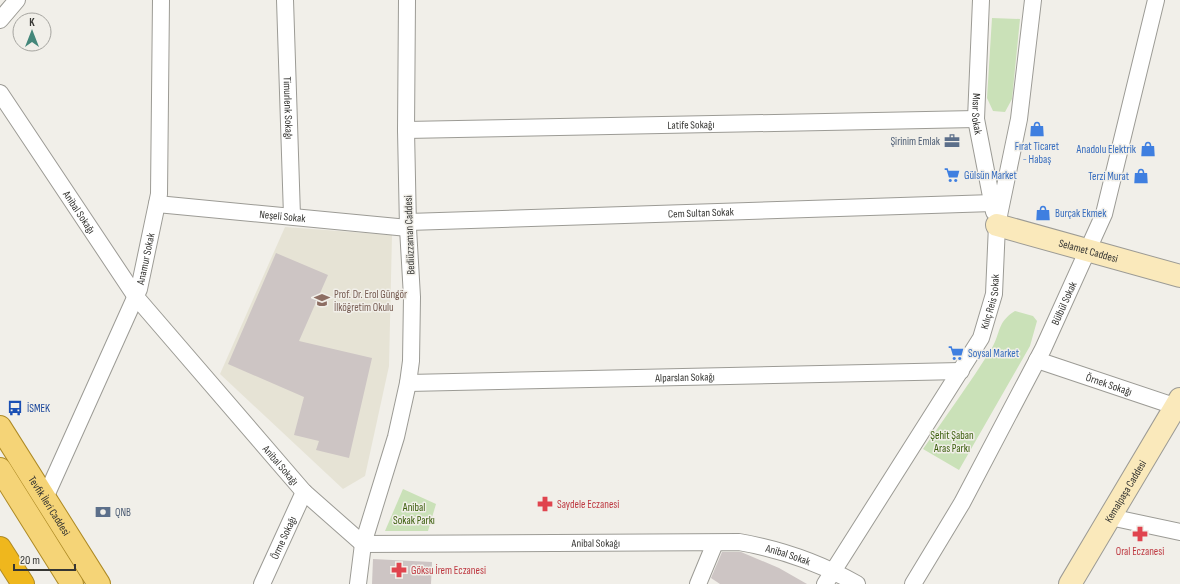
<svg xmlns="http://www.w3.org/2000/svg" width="1180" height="584" font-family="'Sofia Sans Condensed',sans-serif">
<rect width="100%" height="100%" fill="#f1efe9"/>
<polygon fill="#e6e3d5" points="285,227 392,235 389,366 365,476 343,489 220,374"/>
<g fill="#cae1b8">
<polygon points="992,18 1020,19 1012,99 1005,112 993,111 987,98"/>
<path d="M 1015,311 L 1033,316 L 1037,321 L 1030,346 L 959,470 L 923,449 C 946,416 970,383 992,348 C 1001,332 997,322 1015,311 Z"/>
<polygon points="403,489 436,504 428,531 385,531"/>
</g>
<g fill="#cdc5c4">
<polygon points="276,253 328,275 299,341 372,358 349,458 316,450 319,441 294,435 304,397 228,364"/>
<polygon points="722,552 741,552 779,568 807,584 720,584 711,578"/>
<polygon points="373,559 432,562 431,584 372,584"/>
</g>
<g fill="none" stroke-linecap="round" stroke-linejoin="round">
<defs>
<g id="street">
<path id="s1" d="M 285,0 L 292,216"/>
<path id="s2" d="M 981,0 L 976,119 L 994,212"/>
<polyline points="0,20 17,0"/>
<path id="s3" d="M 0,93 L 136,297 L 304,492 L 363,544 L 739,542 C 780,549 822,564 857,584"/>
<path id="s4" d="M 406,130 L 976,119"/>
<path id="s5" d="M 157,204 L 408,228"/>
<path id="s6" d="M 408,222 L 993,203"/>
<path id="s7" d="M 1037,360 L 1180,408"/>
<path id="s8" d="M 408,383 L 961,371"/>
<path id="s9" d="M 45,498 L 139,289 L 159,194 L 161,0"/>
<polyline points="1110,517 1180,532"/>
<path id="s10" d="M 262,584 L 304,492"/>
<polyline points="358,584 363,544 396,437 408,383 411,361 412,297 408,228 406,130 407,0"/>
<polyline points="698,584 715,543"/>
<path id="s11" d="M 825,584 L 981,338 L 994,294 L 997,225 L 1019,119 L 1033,0"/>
<path id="s12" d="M 913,584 L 962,503 L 1043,349 L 1104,214 L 1156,0"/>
</g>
<g id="secondary">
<path id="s13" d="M 997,225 L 1180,276"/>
<path id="s14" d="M 1070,584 L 1180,399"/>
</g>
<g id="primary">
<path id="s15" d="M 0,427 L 99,584"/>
<polyline points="0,469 72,584"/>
</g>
<polyline id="highway" points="0,548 23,584"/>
</defs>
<use href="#street" stroke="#9c9b95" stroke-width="18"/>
<use href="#secondary" stroke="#9c9b95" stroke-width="24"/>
<use href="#primary" stroke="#ae8a25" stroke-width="24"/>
<use href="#highway" stroke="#ae8a25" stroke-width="24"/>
<use href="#street" stroke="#fff" stroke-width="16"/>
<use href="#secondary" stroke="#fae9bb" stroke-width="22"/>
<use href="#primary" stroke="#f5d477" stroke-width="22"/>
<use href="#highway" stroke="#efb71d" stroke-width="22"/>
</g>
<defs>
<symbol id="shop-bare" viewBox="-9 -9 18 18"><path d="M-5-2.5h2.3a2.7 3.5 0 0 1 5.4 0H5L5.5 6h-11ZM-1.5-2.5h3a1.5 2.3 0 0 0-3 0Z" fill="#3f7fe0" stroke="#f1efe9" stroke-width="2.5" paint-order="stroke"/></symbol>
<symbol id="office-bare" viewBox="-9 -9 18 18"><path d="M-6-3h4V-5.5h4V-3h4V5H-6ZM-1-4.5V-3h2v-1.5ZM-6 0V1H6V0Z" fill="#5c6f8a" stroke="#f1efe9" stroke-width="2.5" paint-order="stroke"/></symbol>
<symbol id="supermarket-bare" viewBox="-9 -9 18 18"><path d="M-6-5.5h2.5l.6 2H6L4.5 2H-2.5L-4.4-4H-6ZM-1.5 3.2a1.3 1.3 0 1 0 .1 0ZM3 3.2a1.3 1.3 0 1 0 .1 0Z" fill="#3f7fe0" stroke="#f1efe9" stroke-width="2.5" paint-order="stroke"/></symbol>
<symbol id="school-bare" viewBox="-9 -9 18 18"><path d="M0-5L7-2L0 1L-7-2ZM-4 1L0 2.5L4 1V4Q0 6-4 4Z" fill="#8d6e63" stroke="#f1efe9" stroke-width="2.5" paint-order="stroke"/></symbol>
<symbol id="bus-bare" viewBox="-9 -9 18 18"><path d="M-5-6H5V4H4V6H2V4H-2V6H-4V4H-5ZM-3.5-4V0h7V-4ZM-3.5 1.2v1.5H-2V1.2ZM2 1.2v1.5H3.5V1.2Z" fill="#1a4fb4" stroke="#f1efe9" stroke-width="2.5" paint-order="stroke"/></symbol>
<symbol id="pharmacy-bare" viewBox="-9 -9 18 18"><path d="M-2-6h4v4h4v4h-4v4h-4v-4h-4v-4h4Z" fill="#e0444e" stroke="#f1efe9" stroke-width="2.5" paint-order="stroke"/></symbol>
<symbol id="bank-bare" viewBox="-9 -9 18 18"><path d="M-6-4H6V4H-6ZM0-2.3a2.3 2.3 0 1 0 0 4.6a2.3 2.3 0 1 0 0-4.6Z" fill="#5c6f8a" stroke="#f1efe9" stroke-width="2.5" paint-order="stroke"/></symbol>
</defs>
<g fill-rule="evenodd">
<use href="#shop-bare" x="1026" y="118" width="22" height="22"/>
<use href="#office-bare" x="941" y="130" width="22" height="22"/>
<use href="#shop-bare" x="1137" y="138" width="22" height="22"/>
<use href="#supermarket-bare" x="941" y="164" width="22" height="22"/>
<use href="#shop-bare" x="1130" y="165" width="22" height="22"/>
<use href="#shop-bare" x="1032" y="202" width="22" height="22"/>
<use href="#school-bare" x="311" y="289" width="22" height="22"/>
<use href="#supermarket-bare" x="945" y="342" width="22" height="22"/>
<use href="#bus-bare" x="4" y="397" width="22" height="22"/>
<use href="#pharmacy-bare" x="534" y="493" width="22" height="22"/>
<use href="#bank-bare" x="92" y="501" width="22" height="22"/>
<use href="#pharmacy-bare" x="1129" y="523" width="22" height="22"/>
<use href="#pharmacy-bare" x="388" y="559" width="22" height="22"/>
</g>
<g text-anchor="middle" stroke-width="3" stroke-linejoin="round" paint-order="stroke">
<g font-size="11" fill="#363633" stroke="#f1efe9">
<text dy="4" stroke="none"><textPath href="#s1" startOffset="108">Timurlenk Sokağı</textPath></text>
<text dy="4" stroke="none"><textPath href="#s2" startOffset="114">Mısır Sokak</textPath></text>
<text dy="4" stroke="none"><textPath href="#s4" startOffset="285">Latife Sokağı</textPath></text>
<text dy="4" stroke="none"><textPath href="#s3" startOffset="143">Anibal Sokağı</textPath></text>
<text dy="4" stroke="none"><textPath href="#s6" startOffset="293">Cem Sultan Sokak</textPath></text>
<text dy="4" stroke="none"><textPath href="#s5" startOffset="126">Neşeli Sokak</textPath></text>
<text transform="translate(409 235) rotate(-92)" y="4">Bediüzzaman Caddesi</text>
<text dy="4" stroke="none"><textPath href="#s13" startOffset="95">Selamet Caddesi</textPath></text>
<text dy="4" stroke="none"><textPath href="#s9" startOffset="260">Anamur Sokak</textPath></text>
<text dy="4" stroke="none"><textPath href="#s11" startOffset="329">Kılıç Reis Sokak</textPath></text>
<text dy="4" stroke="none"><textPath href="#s12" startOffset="319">Bülbül Sokak</textPath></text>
<text dy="4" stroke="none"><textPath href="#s8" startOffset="277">Alparslan Sokağı</textPath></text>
<text dy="4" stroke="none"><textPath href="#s7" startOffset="76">Örnek Sokağı</textPath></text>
<text dy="4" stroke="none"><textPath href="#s3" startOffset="467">Anibal Sokağı</textPath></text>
<text dy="4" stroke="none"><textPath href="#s14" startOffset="108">Kemalpaşa Caddesi</textPath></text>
<text dy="4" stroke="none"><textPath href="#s15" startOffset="93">Tevfik İleri Caddesi</textPath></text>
<text dy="4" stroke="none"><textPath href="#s10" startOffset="51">Örme Sokağı</textPath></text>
<text dy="4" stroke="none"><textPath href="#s3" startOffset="814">Anibal Sokağı</textPath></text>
<text dy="4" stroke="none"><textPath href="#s3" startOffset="1008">Anibal Sokak</textPath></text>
</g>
<g font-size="11" fill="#4e5e75" stroke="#f1efe9" text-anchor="end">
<text x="940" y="145">Şirinim Emlak</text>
<text x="115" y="516" text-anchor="start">QNB</text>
</g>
<g font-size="11" fill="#366cbe" stroke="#f1efe9" text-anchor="start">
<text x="1037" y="150" text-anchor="middle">Fırat Ticaret<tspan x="1037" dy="13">- Habaş</tspan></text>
<text x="1136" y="153" text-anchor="end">Anadolu Elektrik</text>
<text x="964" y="179">Gülsün Market</text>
<text x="1129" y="180" text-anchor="end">Terzi Murat</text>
<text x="1055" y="217">Burçak Ekmek</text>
<text x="968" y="357">Soysal Market</text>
</g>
<g font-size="11" fill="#785e54" stroke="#f1efe9" text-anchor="start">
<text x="334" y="298">Prof. Dr. Erol Güngör<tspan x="334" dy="13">İlköğretim Okulu</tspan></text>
</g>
<g font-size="11" fill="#164399" stroke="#f1efe9" text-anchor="start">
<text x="27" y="412">İSMEK</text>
</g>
<g font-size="11" fill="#3a5d0b" stroke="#f1efe9">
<text x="952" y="439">Şehit Şaban<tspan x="952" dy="13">Aras Parkı</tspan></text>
<text x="414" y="511">Anibal<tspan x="414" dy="13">Sokak Parkı</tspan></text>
</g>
<g font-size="11" fill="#be3a42" stroke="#f1efe9" text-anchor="start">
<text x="557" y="508">Saydele Eczanesi</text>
<text x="1140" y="555" text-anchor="middle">Oral Eczanesi</text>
<text x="411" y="574">Göksu İrem Eczanesi</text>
</g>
</g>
<g transform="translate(32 32)"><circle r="19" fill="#f1efe9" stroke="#a6a5a0"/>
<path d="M0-3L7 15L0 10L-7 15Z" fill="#44877a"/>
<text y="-6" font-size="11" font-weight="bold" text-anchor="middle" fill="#363633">K</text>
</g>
<path d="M14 564v6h61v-6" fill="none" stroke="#363633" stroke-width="2"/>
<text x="20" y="564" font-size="12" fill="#363633" stroke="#f1efe9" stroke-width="3" paint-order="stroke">20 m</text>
</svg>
